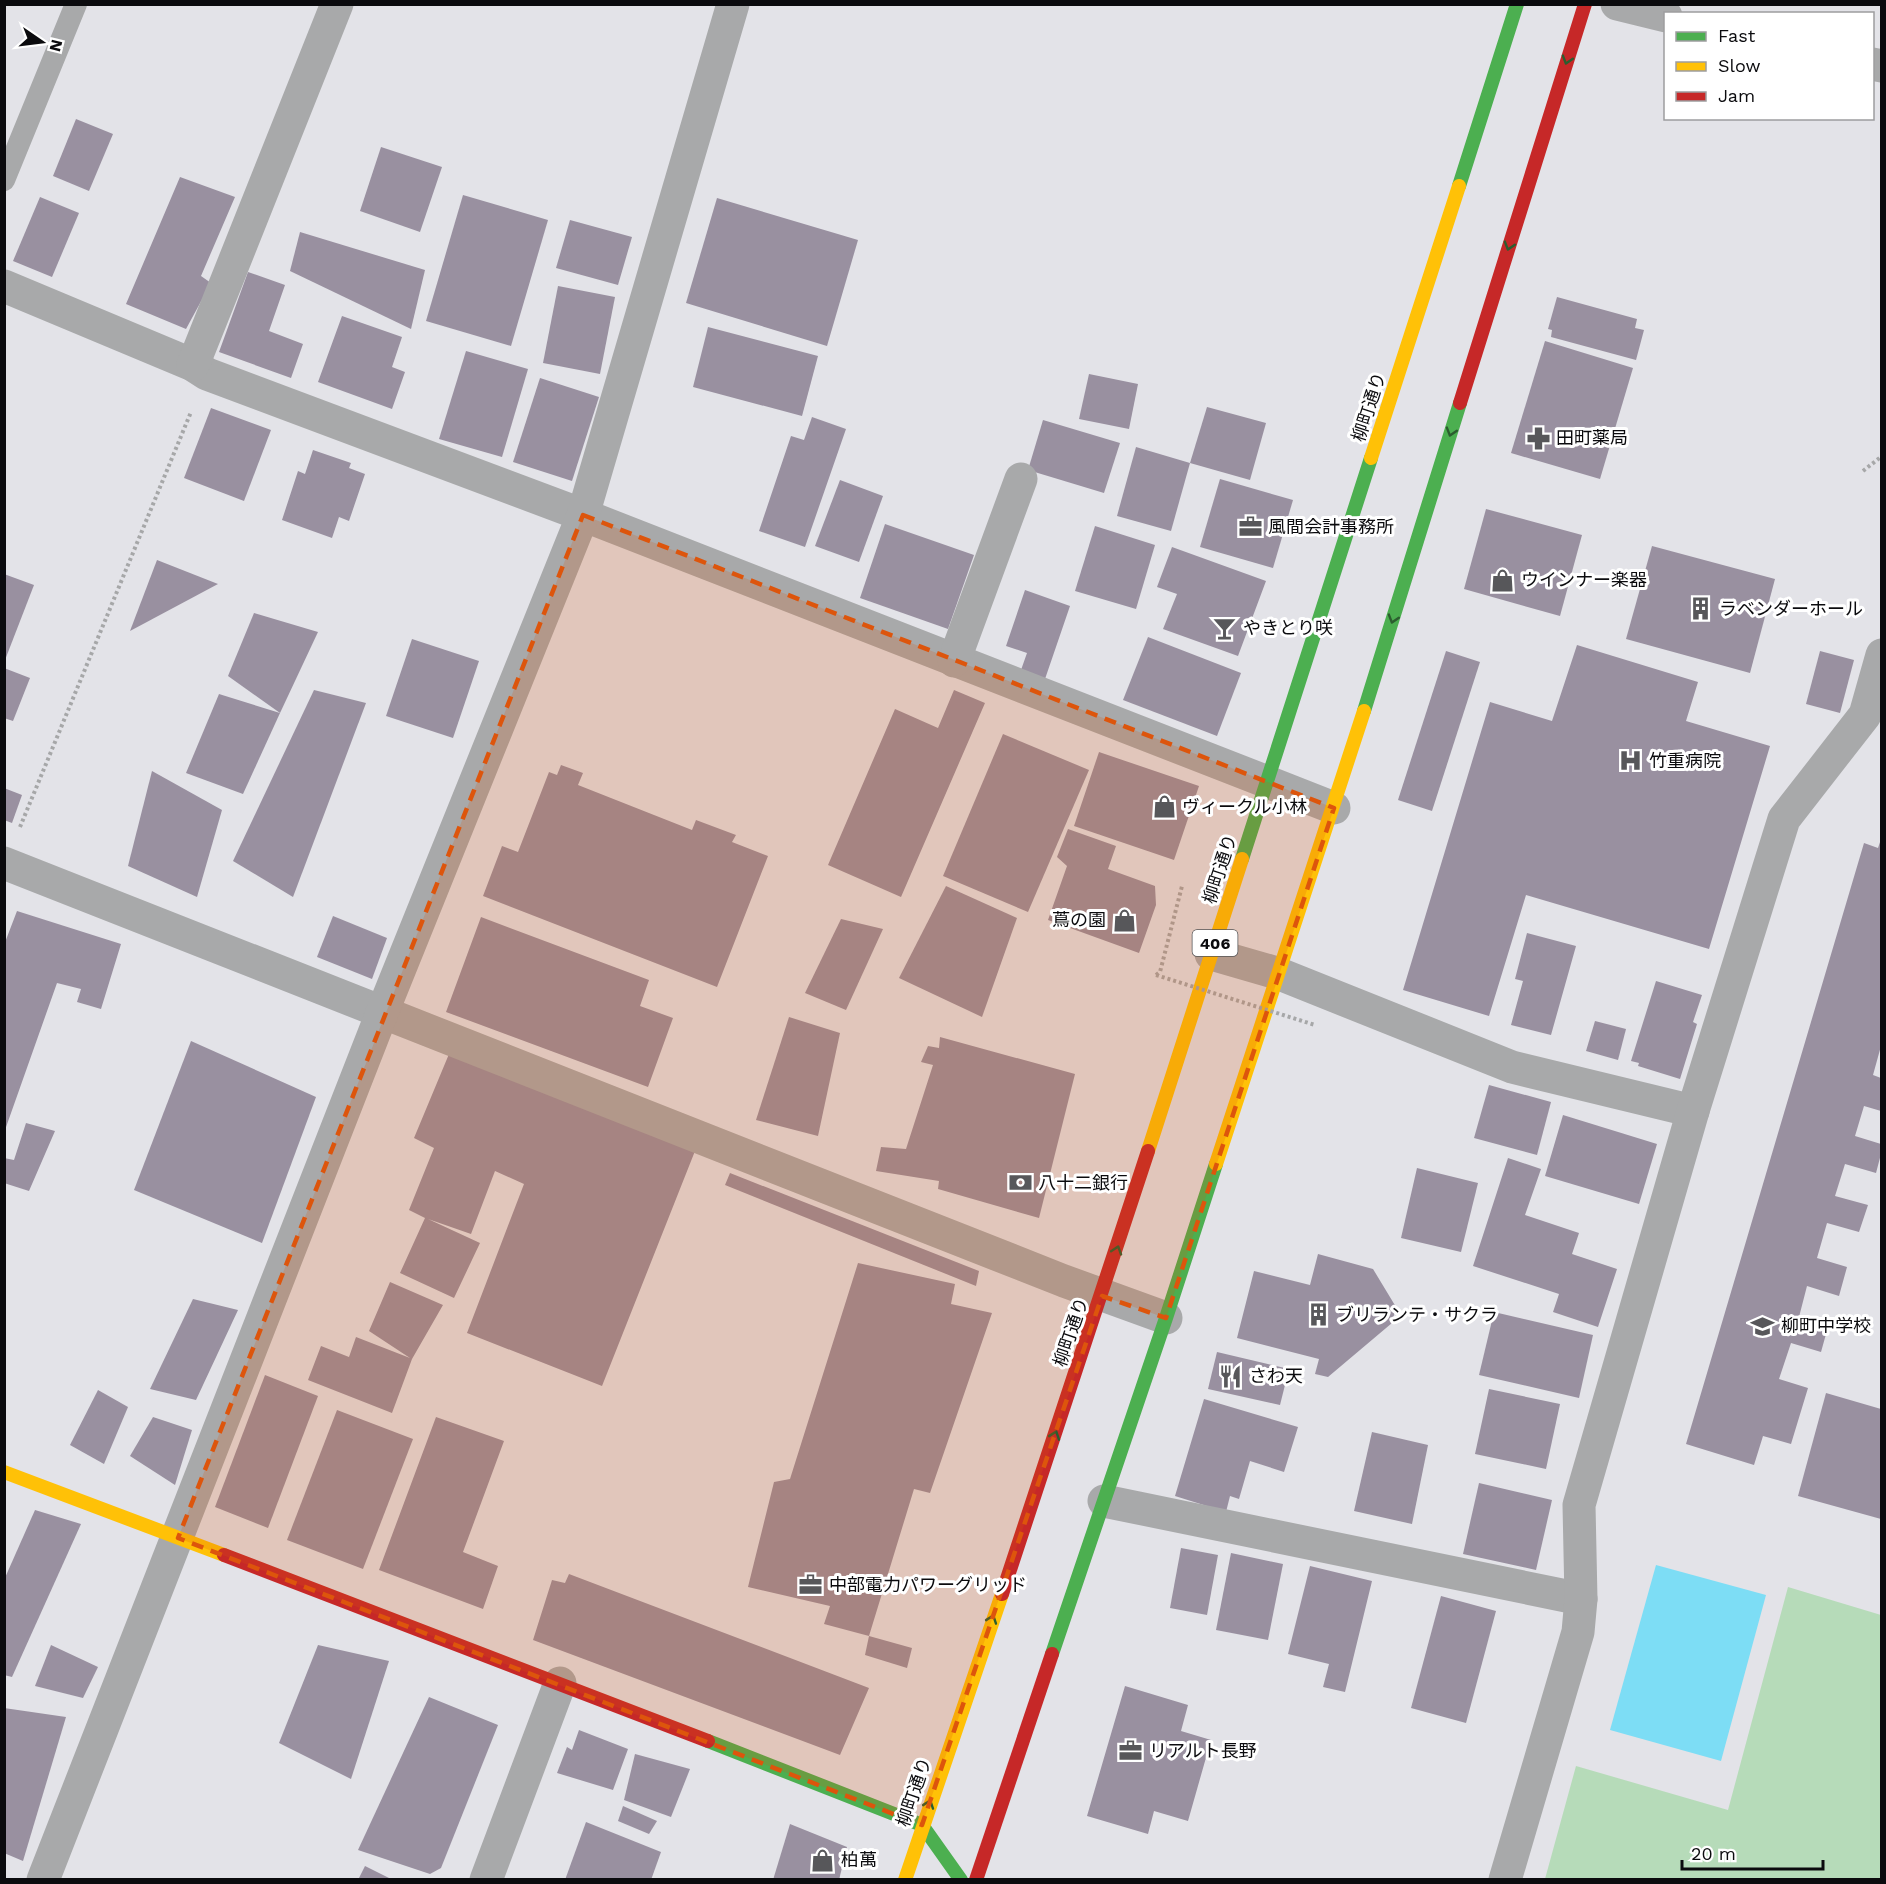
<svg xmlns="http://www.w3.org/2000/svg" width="1886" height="1884" font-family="'Work Sans','Noto Sans JP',sans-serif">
<rect width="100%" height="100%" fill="#e3e3e8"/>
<polygon fill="#b6dbb9" points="1788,1587 1881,1615 1881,1879 1545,1879 1576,1766 1728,1810"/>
<polygon fill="#7dddf5" points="1656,1565 1766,1595 1721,1761 1610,1730"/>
<g fill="#9990a0">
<polygon points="76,119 113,134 89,191 53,176"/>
<polygon points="381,147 442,167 420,232 360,211"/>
<polygon points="180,177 235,197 201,276 211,283 186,329 126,304"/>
<polygon points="463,195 548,220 511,346 426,321"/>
<polygon points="40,197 79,213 52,277 13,261"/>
<polygon points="717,198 858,240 827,346 686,303"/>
<polygon points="570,220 632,237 618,285 556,268"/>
<polygon points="300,232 425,270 411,329 290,271"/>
<polygon points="248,272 285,285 269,331 303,344 291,378 219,352"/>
<polygon points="558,286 615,297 600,374 543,363"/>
<polygon points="1557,297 1637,319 1635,328 1644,330 1636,360 1551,337 1552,330 1548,329"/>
<polygon points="342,316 402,337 392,367 405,372 392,409 318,382"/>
<polygon points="708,327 818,356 802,416 693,387"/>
<polygon points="1545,341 1633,368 1600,479 1511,453"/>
<polygon points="466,351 528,369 502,457 439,439"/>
<polygon points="1089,374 1138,384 1129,429 1079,419"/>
<polygon points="540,378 599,397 572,481 513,462"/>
<polygon points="1207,407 1266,423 1250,480 1190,463"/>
<polygon points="211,408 271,430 244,501 184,478"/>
<polygon points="812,417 846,429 805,547 759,531 791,436 804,440"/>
<polygon points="1043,420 1120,443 1104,493 1028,470"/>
<polygon points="1136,447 1190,463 1171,531 1117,516"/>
<polygon points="313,450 351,463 349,468 365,474 349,521 339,517 332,538 282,520 298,471 305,474"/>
<polygon points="1220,479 1293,500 1273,568 1200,547"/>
<polygon points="840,480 883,496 859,562 815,546"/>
<polygon points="1486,509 1582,535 1560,616 1464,589"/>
<polygon points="885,524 974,555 948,629 860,598"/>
<polygon points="1095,526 1155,545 1136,609 1075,591"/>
<polygon points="1652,546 1775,579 1750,673 1626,639"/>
<polygon points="1172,547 1266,581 1238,656 1163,629 1177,594 1157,587"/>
<polygon points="157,560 218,584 130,631"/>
<polygon points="4,574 34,585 5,660 4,660"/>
<polygon points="1025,590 1070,606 1045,679 1021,670 1027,653 1006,646"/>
<polygon points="254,613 318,632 280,713 228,676"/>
<polygon points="1148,637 1241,673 1217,736 1123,700"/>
<polygon points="412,639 479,661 453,738 386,716"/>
<polygon points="1577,645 1698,682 1686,721 1770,746 1709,949 1526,895 1489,1016 1403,990 1490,702 1552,721"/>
<polygon points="1446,651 1480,662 1432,811 1398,800"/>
<polygon points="1820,651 1854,660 1840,713 1806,704"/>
<polygon points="4,668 30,678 13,721 4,718"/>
<polygon points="314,690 366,703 293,897 233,861"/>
<polygon points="954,690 985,703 901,897 828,865 895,709 938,728"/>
<polygon points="219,694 280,713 243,794 186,773"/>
<polygon points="1003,734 1089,770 1028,912 943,876"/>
<polygon points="1099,752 1199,786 1174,860 1074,826"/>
<polygon points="561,765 583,773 578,785 692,830 696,820 736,835 732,842 768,856 717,987 483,896 502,846 518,852 549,772 557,775"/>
<polygon points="152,771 222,810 197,897 128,866"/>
<polygon points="4,788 22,795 12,823 4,820"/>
<polygon points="1068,829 1116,846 1108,869 1155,886 1156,905 1139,953 1048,920 1067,866 1057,857"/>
<polygon points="1881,839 1881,1046 1873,1075 1881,1078 1881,1111 1864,1106 1855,1136 1881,1144 1881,1154 1876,1173 1845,1164 1835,1196 1868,1205 1859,1232 1827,1223 1817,1258 1847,1267 1839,1296 1807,1286 1799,1317 1828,1327 1821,1352 1791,1343 1779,1379 1808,1388 1791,1444 1763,1436 1754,1465 1686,1444 1864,843 1878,848"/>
<polygon points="946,886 1017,918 982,1017 899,978"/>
<polygon points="17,911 121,944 101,1009 77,1002 81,989 57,983 5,1130 4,945"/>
<polygon points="333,916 387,938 372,979 317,957"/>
<polygon points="481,917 649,980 640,1006 673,1018 648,1087 446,1012"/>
<polygon points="841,919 883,929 846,1010 805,993"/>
<polygon points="1527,933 1576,946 1551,1035 1511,1025 1523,981 1515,979"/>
<polygon points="1656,981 1702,995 1693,1022 1697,1024 1680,1079 1638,1066 1639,1063 1631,1061"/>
<polygon points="789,1017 840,1033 818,1136 756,1120"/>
<polygon points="1595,1021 1626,1029 1618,1060 1586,1051"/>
<polygon points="940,1037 1075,1074 1039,1218 938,1189 939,1181 876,1171 881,1147 906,1149 933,1065 921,1062 928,1046 939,1048"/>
<polygon points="191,1041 316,1097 262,1243 134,1190"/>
<polygon points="449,1054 695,1151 602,1386 467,1333 524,1184 495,1171 471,1234 428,1219 480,1243 454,1298 400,1273 425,1218 409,1210 434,1148 414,1138"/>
<polygon points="1489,1085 1551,1102 1537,1155 1474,1138"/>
<polygon points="1563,1115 1657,1144 1639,1204 1545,1176"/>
<polygon points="26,1123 55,1131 29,1191 4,1183 4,1158 14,1160"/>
<polygon points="1508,1158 1541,1169 1525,1215 1579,1233 1572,1254 1617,1269 1598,1327 1553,1312 1559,1294 1473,1266"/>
<polygon points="1417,1168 1478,1183 1461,1252 1401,1238"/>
<polygon points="730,1173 979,1271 976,1286 725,1185"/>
<polygon points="1318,1254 1373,1269 1396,1307 1392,1323 1328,1377 1315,1374 1319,1359 1237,1338 1254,1271 1310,1285"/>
<polygon points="858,1263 955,1284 951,1304 992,1313 930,1493 914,1489 869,1636 824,1624 830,1606 748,1587 774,1482 790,1479"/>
<polygon points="390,1282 443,1305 412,1359 392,1413 308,1380 321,1346 349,1357 356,1337 410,1358 369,1331"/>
<polygon points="193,1299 238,1310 196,1400 150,1389"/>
<polygon points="1494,1312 1593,1335 1579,1398 1479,1375"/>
<polygon points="1217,1352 1289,1369 1280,1405 1208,1389"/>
<polygon points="265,1375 318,1396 268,1528 215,1507"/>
<polygon points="1489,1389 1560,1404 1546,1469 1475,1454"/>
<polygon points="98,1390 128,1407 104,1464 70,1445"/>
<polygon points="1826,1393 1881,1409 1881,1519 1798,1496"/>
<polygon points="1204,1399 1298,1427 1284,1472 1250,1461 1239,1499 1230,1496 1226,1512 1175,1496"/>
<polygon points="337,1410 413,1439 363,1569 287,1540"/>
<polygon points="153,1417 192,1430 175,1485 130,1456"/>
<polygon points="436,1417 504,1441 463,1552 498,1566 483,1609 379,1570"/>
<polygon points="1372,1432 1428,1445 1412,1524 1354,1511"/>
<polygon points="1479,1483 1552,1500 1536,1570 1463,1554"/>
<polygon points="35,1510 81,1524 12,1677 4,1675 4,1580"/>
<polygon points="1181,1548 1218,1555 1207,1615 1170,1608"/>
<polygon points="1231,1553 1283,1564 1268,1640 1216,1630"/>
<polygon points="1310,1566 1372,1581 1345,1692 1323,1687 1329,1664 1288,1654"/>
<polygon points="569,1574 869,1688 840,1755 533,1640 552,1580 565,1583"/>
<polygon points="1441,1596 1496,1611 1466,1723 1411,1708"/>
<polygon points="869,1636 912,1648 907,1668 865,1655"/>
<polygon points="51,1645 98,1667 83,1698 35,1686"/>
<polygon points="318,1645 389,1661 351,1779 279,1743"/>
<polygon points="1125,1686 1188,1705 1181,1731 1211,1740 1188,1821 1154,1811 1148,1834 1087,1816"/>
<polygon points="429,1697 498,1725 441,1868 430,1874 358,1850"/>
<polygon points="4,1708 66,1717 23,1861 4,1853"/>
<polygon points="579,1730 628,1749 613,1790 557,1773 567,1747 572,1750"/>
<polygon points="635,1754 690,1769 671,1817 624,1800"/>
<polygon points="623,1806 657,1821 649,1834 618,1821"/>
<polygon points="586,1822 661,1852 651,1880 565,1880"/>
<polygon points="790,1824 847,1847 839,1880 773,1880"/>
<polygon points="365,1866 393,1880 358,1880"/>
</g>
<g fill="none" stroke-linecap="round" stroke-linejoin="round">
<g stroke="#a6a7a8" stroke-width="4" stroke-dasharray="3 3" stroke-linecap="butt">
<polyline points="1863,471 1882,456"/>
<polyline points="20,827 191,412"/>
<polyline points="1156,975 1160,972 1182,886"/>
</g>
<polyline stroke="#a8a9aa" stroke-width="22" points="4,180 76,4"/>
<g stroke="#a8a9aa" stroke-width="33">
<polyline points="1617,4 1666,16"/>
<polyline points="1872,64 1882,66"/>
<polyline points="4,286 193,365 207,374 583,515 1334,808"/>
<polyline points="193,365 337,4"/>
<polyline points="954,661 1021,479"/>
<polyline points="4,863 1064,1281 1166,1318"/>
<polyline points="1211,954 1277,973 1512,1067 1693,1111"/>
<polyline points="1104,1501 1581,1599"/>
<polyline points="43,1880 382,1013 583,515 733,4"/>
<polyline points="486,1880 560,1683"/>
<polyline points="1505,1880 1578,1632 1581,1599 1579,1505 1693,1111 1784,819 1865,715 1882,655"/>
</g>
<g stroke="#4caf50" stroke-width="14">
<polyline points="1459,186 1517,4"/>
<polyline points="1364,711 1460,403"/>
<polyline points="1242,859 1371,458"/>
<polyline points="1052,1654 1166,1318 1216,1164"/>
<polyline points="708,1741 922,1825 961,1880"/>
</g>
<g stroke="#ffc107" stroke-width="14">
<polyline points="1371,458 1459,186"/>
<polyline points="1148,1151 1242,859"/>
<polyline points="1216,1164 1364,711"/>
<polyline points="4,1472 224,1555"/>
<polyline points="905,1880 1002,1594"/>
</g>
<g stroke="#c62828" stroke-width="14">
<polyline points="1460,403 1585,4"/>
<polyline points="224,1555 708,1741"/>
<polyline points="1002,1594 1148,1151"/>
<polyline points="976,1880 1052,1654"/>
</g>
<polyline stroke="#a6a7a8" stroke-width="4" stroke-dasharray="3 3" stroke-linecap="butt" points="1156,975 1315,1025"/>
</g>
<defs><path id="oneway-chevron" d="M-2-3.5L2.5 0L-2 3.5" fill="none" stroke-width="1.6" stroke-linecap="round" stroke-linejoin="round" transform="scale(1.5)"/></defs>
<g stroke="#2c5d2f">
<use href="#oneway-chevron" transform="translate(1567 60) rotate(107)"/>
<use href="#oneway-chevron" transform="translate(1509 246) rotate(107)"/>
<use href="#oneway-chevron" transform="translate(1451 432) rotate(107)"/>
<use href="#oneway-chevron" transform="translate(1393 619) rotate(107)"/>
<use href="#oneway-chevron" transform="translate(1117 1250) rotate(-72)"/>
<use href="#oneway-chevron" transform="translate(1055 1435) rotate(-71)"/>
<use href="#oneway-chevron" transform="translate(992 1619) rotate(-71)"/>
<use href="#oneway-chevron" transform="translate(929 1804) rotate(-71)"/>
</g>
<path fill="#dd550c" fill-opacity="0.2" stroke="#dd550c" stroke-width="4.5" stroke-dasharray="12 8" stroke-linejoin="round" d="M 583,515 L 1334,808 L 1166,1318 L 1102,1296 L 922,1825 L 178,1538 Z"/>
<defs>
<symbol id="pharmacy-bare" viewBox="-9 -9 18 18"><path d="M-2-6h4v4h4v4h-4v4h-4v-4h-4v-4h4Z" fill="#57575a" stroke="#fff" stroke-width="2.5" paint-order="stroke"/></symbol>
<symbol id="office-bare" viewBox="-9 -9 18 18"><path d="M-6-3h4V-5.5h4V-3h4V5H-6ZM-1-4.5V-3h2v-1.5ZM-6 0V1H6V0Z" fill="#57575a" stroke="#fff" stroke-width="2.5" paint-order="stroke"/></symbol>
<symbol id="shop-bare" viewBox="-9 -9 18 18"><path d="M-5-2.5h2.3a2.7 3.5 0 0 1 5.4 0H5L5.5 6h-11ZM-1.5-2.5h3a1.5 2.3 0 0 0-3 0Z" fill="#57575a" stroke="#fff" stroke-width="2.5" paint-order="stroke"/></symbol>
<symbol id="building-bare" viewBox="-9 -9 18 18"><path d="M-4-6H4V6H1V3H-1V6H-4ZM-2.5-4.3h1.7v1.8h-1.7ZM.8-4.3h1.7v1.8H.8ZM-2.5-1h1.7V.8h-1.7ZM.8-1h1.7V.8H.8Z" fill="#57575a" stroke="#fff" stroke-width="2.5" paint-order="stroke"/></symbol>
<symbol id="bar-bare" viewBox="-9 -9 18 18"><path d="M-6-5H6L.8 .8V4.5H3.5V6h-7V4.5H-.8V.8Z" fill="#57575a" stroke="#fff" stroke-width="2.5" paint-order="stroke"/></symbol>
<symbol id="hospital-bare" viewBox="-9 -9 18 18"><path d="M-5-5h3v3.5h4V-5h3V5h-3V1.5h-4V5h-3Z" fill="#57575a" stroke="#fff" stroke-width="2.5" paint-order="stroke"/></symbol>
<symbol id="bank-bare" viewBox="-9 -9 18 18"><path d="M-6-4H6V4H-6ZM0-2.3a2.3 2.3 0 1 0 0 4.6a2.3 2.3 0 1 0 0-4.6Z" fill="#57575a" stroke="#fff" stroke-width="2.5" paint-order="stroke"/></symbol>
<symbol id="school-bare" viewBox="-9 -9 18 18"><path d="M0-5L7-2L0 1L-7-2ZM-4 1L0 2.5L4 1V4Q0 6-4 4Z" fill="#57575a" stroke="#fff" stroke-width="2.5" paint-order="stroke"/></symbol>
<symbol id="restaurant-bare" viewBox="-9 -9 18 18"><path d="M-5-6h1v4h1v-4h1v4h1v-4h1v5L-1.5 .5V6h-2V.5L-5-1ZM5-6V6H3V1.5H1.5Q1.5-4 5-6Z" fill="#57575a" stroke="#fff" stroke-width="2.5" paint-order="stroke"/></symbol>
</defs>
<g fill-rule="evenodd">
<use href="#pharmacy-bare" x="1522" y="422" width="33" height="33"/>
<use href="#office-bare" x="1234" y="510" width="33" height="33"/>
<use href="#shop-bare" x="1486" y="564" width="33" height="33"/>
<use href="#building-bare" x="1684" y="592" width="33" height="33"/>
<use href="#bar-bare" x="1208" y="612" width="33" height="33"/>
<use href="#hospital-bare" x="1614" y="744" width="33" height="33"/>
<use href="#shop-bare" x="1148" y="790" width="33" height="33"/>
<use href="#shop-bare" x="1108" y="904" width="33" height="33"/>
<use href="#bank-bare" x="1004" y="1166" width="33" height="33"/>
<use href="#building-bare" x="1302" y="1298" width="33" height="33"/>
<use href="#school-bare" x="1746" y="1310" width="33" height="33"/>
<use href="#restaurant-bare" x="1214" y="1360" width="33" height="33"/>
<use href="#office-bare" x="794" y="1568" width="33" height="33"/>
<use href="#office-bare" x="1114" y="1734" width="33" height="33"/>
<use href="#shop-bare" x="806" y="1844" width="33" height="33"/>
</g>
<g text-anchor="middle" stroke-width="6" stroke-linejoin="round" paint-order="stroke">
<rect fill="#fff" stroke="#545456" stroke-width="1.5" x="1192.5" y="930" width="45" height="26" rx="4.5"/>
<g font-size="16" font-weight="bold" fill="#0b0b0e">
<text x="1215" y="949">406</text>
</g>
<g font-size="18" fill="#0b0b0e" stroke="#fff">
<text transform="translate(1369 407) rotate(-72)" y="6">柳町通り</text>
<text transform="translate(1220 869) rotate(-72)" y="6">柳町通り</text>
<text transform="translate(1071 1332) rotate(-71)" y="6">柳町通り</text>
<text transform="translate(914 1792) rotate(-71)" y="6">柳町通り</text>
</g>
<g font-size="18" fill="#0b0b0e" stroke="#fff" text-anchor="start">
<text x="1556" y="444">田町薬局</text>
<text x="1268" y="533">風間会計事務所</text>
<text x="1521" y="586">ウインナー楽器</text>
<text x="1719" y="615">ラベンダーホール</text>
<text x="1243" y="634">やきとり咲</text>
<text x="1649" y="767">竹重病院</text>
<text x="1182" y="813">ヴィークル小林</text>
<text x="1106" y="926" text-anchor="end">蔦の園</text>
<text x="1038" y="1189">八十二銀行</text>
<text x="1336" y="1321">ブリランテ・サクラ</text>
<text x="1781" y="1332">柳町中学校</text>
<text x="1249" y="1382">さわ天</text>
<text x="829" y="1591">中部電力パワーグリッド</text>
<text x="1149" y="1757">リアルト長野</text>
<text x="841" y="1866">柏萬</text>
</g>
</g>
<rect width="1886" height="1884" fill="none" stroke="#0b0b0e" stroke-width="12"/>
<rect x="1664" y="12" width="210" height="108" fill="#ffffff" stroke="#9d9d9f" stroke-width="1.5"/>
<rect x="1676" y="32" width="30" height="9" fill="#4caf50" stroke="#9d9d9f" stroke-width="1.5"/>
<text x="1718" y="42" font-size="18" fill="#0b0b0e">Fast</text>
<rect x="1676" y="62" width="30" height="9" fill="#ffc107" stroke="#9d9d9f" stroke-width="1.5"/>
<text x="1718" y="72" font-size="18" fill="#0b0b0e">Slow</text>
<rect x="1676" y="92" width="30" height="9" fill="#c62828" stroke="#9d9d9f" stroke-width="1.5"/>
<text x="1718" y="102" font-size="18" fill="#0b0b0e">Jam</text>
<g transform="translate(42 42) rotate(104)" stroke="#ffffff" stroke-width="4.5" paint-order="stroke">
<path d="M0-4.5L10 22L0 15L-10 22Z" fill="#0b0b0e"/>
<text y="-9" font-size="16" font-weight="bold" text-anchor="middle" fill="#0b0b0e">N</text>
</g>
<path d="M1682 1860v9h141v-9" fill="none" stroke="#0b0b0e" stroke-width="3"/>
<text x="1691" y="1860" font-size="18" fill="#0b0b0e" stroke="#ffffff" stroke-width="4.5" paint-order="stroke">20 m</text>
</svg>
